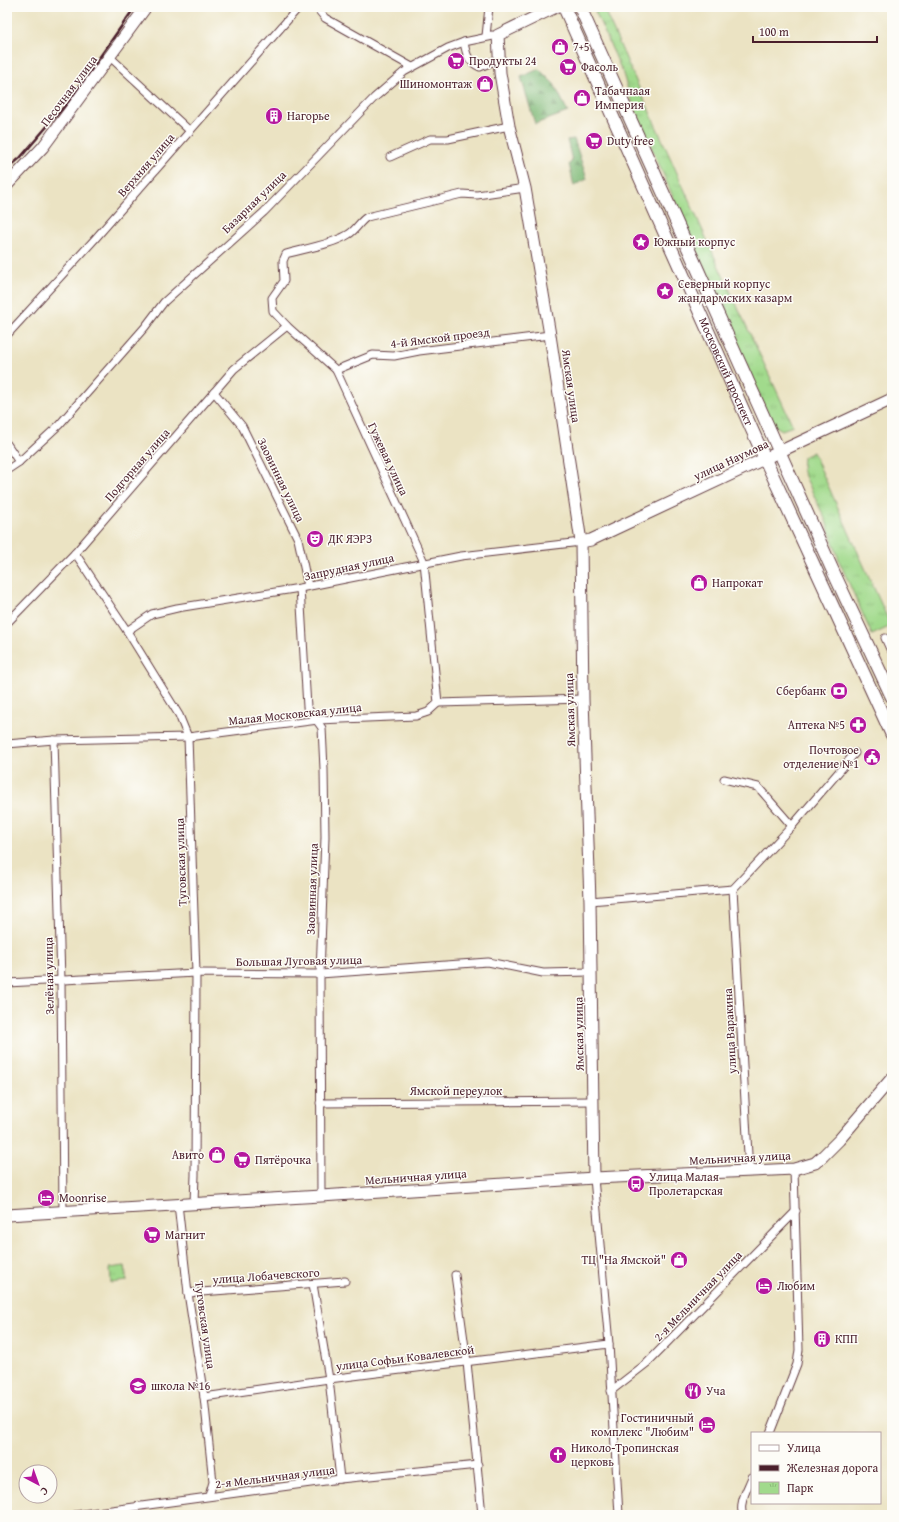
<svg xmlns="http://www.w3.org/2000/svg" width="899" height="1522" font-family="'Gentium Book Plus',serif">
<defs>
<pattern id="forest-firs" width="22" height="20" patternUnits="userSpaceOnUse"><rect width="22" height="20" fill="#80ba78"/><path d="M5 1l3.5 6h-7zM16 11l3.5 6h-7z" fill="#6b9763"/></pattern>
<pattern id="park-tufts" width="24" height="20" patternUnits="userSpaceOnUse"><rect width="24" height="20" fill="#a1da8c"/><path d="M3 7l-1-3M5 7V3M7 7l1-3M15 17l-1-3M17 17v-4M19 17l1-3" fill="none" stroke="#8cbb79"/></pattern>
</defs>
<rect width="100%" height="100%" fill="#fdfcf7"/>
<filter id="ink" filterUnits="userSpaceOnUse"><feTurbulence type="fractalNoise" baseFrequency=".025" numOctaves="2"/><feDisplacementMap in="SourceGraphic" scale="8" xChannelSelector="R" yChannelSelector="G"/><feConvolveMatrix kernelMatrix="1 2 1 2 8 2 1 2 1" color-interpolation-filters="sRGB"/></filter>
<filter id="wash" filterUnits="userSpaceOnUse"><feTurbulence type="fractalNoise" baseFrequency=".012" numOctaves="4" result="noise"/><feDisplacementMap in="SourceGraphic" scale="16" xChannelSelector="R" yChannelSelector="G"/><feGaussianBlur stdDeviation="0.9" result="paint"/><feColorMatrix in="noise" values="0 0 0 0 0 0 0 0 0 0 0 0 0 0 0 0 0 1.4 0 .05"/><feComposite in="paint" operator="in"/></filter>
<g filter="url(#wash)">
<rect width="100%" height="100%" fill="#ebe3c3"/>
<g fill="url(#forest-firs)" stroke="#656c52">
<polygon points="539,69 554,84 568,112 535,124 521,77"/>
<polygon points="574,139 587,179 574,186 569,164 572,161 567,140"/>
</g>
<g fill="url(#park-tufts)" stroke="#767c5c">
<polygon points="595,7 603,7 719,267 793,426 782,430 772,424 633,105 622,71 595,11"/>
<polygon points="813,452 891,626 872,635 840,563 826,521 802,470 803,457"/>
<polygon points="125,1266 127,1281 111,1283 110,1268"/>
</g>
</g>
<g filter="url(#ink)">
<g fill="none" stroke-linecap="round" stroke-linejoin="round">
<defs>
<g id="street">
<polyline points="316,7 325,18 412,67"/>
<polyline points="489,7 486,36 492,35"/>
<path d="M 464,42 C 466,54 468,62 480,67 L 499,59"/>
<polyline points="110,57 190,131"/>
<polyline points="390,157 430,139 448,139 509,126"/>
<polyline points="7,335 94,240 299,7"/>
<polyline points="336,370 373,355 394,356 419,351 550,335"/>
<polyline points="214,392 242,426 298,539 308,586"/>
<polyline points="7,444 19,462"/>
<polyline points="7,470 19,462 59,425 145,327 164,302 264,212 374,98 404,72 448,48 464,42 498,35"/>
<polyline points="75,553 127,631 179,715 188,737 196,973 195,1175 194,1203"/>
<polyline points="300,588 307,707 322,728 324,769 325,837 320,974 321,1196"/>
<polyline points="7,623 75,553 234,369 287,326"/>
<polyline points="127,631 152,614 177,608 300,588 461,556 581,542"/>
<polyline points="885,638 890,649 892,650"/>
<path d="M 438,703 L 424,562 L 336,370 L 287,326 L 273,311 L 272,298 L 284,281 L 283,261 L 286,254 C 304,249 334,244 349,234 C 356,230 360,221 367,217 L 462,194 L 477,195 L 525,188"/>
<polyline points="54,740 61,980 63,1212"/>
<polyline points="7,744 54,740 188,737 318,720 416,716 428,712 438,703 583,699"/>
<polyline points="724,779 758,787 792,826"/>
<polyline points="733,889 749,1172"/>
<polyline points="590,901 733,889 792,826 855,753"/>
<polyline points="7,983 196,973 320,974 488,962 543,973 591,972"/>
<polyline points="320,1103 593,1101"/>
<polyline points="594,1178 609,1344 619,1515"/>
<polyline points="178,1204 188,1293 204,1397 213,1482 209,1496"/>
<polyline points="455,1275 467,1362 482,1515"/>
<polyline points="313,1284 329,1379 340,1479"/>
<polyline points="188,1293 345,1281"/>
<polyline points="611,1391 647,1363 796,1211"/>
<polyline points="204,1397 329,1379 609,1344"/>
<polyline points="770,1433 797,1364 799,1350 794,1169"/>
<polyline points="75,1515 340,1479 478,1465"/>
<path d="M 743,1515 C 738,1503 748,1488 752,1477"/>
</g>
<g id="secondary">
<polyline points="556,7 498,35 500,73 509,126 525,188 550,335 581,542 583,699 590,901 594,1178"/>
<polyline points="7,185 43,147 146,7"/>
<polyline points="581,542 591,540 892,399"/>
<polyline points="7,1215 321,1196 594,1178 794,1169 815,1163 823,1156 839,1140 892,1078"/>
</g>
<g id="primary">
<path id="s1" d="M 564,7 L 765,459 L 892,735"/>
<polyline points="580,7 832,569 892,697"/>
</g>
</defs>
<use href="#street" stroke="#623c42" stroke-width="9"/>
<use href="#secondary" stroke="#623c42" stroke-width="13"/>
<use href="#primary" stroke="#623c42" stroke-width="14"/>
<use href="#street" stroke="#fff" stroke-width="7"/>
<use href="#secondary" stroke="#fff" stroke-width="11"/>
<use href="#primary" stroke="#fff" stroke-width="12"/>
<polyline stroke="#4a1f2b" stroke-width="2.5" points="7,169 20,158 68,102 135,7"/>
</g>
</g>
<defs>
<symbol id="shop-disc" viewBox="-11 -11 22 22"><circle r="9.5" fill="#b5179e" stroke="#fdfcf7"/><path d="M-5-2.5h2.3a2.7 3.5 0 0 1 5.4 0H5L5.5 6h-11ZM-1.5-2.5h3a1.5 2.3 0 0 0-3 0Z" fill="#fff"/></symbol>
<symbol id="supermarket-disc" viewBox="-11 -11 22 22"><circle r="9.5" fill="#b5179e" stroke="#fdfcf7"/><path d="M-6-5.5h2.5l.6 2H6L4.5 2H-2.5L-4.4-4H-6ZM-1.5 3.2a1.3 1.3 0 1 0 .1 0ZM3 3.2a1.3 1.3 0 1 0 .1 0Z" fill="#fff"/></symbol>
<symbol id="building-disc" viewBox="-11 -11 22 22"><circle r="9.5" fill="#b5179e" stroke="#fdfcf7"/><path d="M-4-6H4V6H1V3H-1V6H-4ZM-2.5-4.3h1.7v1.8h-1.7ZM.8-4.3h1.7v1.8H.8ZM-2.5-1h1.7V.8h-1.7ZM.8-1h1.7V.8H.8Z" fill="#fff"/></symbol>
<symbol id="sight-disc" viewBox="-11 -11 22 22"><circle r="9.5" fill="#b5179e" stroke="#fdfcf7"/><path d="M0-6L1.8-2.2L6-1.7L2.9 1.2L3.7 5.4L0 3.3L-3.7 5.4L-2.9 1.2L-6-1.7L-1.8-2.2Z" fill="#fff"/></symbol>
<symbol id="theatre-disc" viewBox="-11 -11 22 22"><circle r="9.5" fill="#b5179e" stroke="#fdfcf7"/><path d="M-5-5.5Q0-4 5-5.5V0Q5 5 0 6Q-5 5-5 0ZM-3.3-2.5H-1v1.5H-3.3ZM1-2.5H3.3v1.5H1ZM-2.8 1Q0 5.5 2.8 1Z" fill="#fff"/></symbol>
<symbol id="bank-disc" viewBox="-11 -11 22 22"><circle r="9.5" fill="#b5179e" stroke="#fdfcf7"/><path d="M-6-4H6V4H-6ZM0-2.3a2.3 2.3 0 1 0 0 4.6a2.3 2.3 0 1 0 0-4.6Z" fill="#fff"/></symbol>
<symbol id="pharmacy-disc" viewBox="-11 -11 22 22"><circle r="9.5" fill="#b5179e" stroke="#fdfcf7"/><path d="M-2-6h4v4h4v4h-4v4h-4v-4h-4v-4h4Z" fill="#fff"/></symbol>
<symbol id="civic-disc" viewBox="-11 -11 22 22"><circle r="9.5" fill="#b5179e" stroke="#fdfcf7"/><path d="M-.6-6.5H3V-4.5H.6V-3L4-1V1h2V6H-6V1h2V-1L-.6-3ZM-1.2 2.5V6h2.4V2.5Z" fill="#fff"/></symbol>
<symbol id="bus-disc" viewBox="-11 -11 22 22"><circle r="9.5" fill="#b5179e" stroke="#fdfcf7"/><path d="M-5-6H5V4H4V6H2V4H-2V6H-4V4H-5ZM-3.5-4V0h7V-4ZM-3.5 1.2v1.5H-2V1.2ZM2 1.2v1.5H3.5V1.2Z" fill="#fff"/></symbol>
<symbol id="hotel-disc" viewBox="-11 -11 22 22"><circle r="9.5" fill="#b5179e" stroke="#fdfcf7"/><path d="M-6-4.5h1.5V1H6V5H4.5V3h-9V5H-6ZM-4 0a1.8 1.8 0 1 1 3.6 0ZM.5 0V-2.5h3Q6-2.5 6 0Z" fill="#fff"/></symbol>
<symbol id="school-disc" viewBox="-11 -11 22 22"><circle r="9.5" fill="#b5179e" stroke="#fdfcf7"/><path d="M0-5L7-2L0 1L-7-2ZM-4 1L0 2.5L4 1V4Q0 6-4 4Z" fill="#fff"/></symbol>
<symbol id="restaurant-disc" viewBox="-11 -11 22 22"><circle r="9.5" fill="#b5179e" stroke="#fdfcf7"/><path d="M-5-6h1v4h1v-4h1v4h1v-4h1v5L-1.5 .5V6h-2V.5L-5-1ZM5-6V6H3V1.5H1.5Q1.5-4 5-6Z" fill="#fff"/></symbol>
<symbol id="church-disc" viewBox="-11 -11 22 22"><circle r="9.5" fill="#b5179e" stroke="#fdfcf7"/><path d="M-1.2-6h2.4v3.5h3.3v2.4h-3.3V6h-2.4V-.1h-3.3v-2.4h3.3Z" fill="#fff"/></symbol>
</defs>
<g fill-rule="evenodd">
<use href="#shop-disc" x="550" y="37" width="20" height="20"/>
<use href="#supermarket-disc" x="446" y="51" width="20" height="20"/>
<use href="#supermarket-disc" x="558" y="57" width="20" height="20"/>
<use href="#shop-disc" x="475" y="74" width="20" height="20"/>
<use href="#shop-disc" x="572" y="88" width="20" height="20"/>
<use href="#building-disc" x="264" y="106" width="20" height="20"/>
<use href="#supermarket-disc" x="584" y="131" width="20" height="20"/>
<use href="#sight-disc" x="631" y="232" width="20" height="20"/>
<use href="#sight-disc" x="655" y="281" width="20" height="20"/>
<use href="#theatre-disc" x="305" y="529" width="20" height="20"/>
<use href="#shop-disc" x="689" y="573" width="20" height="20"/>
<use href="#bank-disc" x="829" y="681" width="20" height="20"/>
<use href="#pharmacy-disc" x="848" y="715" width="20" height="20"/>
<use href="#civic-disc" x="862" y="747" width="20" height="20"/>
<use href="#shop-disc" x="207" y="1145" width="20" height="20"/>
<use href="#supermarket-disc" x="232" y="1150" width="20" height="20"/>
<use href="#bus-disc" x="626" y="1174" width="20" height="20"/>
<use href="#hotel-disc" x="36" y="1188" width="20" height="20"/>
<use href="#supermarket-disc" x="142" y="1225" width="20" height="20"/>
<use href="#shop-disc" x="669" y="1250" width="20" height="20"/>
<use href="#hotel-disc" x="754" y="1276" width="20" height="20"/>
<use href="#building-disc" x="812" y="1329" width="20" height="20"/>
<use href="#school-disc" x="128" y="1376" width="20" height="20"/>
<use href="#restaurant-disc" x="683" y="1381" width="20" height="20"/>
<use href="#hotel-disc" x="697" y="1415" width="20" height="20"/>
<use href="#church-disc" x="548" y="1445" width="20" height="20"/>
</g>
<g text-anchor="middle" stroke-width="3" stroke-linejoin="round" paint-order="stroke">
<g font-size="12" fill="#4a1f2b" stroke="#fdfcf7" text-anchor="start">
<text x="573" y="51">7+5</text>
<text x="469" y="65">Продукты 24</text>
<text x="581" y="71">Фасоль</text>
<text x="472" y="88" text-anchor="end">Шиномонтаж</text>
<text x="595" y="95">Табачнаая<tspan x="595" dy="14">Империя</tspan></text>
<text x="287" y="120">Нагорье</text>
<text x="607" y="145">Duty free</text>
<text x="654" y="246">Южный корпус</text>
<text x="678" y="288">Северный корпус<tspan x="678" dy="14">жандармских казарм</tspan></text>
<text x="328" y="543">ДК ЯЭРЗ</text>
<text x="712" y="587">Напрокат</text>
<text x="826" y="695" text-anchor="end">Сбербанк</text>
<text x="845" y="729" text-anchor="end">Аптека №5</text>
<text x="859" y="754" text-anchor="end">Почтовое<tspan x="859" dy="14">отделение №1</tspan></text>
<text x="204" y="1159" text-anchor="end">Авито</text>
<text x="255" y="1164">Пятёрочка</text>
<text x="649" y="1181">Улица Малая<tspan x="649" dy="14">Пролетарская</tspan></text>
<text x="59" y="1202">Moonrise</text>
<text x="165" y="1239">Магнит</text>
<text x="666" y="1264" text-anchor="end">ТЦ "На Ямской"</text>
<text x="777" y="1290">Любим</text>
<text x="835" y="1343">КПП</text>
<text x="151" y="1390">школа №16</text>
<text x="706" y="1395">Уча</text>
<text x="694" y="1422" text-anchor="end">Гостиничный<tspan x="694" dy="14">комплекс "Любим"</tspan></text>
<text x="571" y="1452">Николо-Тропинская<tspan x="571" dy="14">церковь</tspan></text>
</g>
<g font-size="12" fill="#4a1f2b" stroke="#fdfcf7">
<text transform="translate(69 91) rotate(-53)" y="4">Песочная улица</text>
<text transform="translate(146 165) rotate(-49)" y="4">Верхняя улица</text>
<text transform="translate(254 202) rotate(-44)" y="4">Базарная улица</text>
<text transform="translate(440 338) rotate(-7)" y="4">4-й Ямской проезд</text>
<text dy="4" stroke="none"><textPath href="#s1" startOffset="399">Московский проспект</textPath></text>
<text transform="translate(571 386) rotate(82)" y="4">Ямская улица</text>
<text transform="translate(388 459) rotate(65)" y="4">Гужевая улица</text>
<text transform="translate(731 460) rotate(-25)" y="4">улица Наумова</text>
<text transform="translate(137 465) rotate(-49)" y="4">Подгорная улица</text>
<text transform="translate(281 480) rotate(64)" y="4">Заовинная улица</text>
<text transform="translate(349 567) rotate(-12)" y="4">Запрудная улица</text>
<text transform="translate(570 710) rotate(-92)" y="4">Ямская улица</text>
<text transform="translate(295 714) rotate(-6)" y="4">Малая Московская улица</text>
<text transform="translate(181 862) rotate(-92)" y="4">Туговская улица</text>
<text transform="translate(312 889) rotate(-88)" y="4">Заовинная улица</text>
<text transform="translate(299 961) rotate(-1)" y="4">Большая Луговая улица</text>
<text transform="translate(49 976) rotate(-91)" y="4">Зелёная улица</text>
<text transform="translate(730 1031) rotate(-93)" y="4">улица Варакина</text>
<text transform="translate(579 1034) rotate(-91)" y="4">Ямская улица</text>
<text x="456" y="1095">Ямской переулок</text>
<text transform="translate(740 1158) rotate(-3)" y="4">Мельничная улица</text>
<text transform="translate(416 1177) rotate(-4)" y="4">Мельничная улица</text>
<text transform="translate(266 1276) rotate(-4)" y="4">улица Лобачевского</text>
<text transform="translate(698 1296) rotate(-46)" y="4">2-я Мельничная улица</text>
<text transform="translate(205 1325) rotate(82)" y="4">Туговская улица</text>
<text transform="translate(405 1358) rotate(-7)" y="4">улица Софьи Ковалевской</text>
<text transform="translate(275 1477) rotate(-7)" y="4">2-я Мельничная улица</text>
</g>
</g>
<rect width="899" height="1522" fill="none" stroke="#fdfcf7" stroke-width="24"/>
<rect x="751" y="1432" width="130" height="72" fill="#fdfcf7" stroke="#b5a4a5"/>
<rect x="759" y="1445" width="20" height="6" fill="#ffffff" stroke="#b5a4a5"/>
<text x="787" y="1452" font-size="12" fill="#4a1f2b">Улица</text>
<rect x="759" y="1465" width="20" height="6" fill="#4a1f2b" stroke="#b5a4a5"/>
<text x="787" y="1472" font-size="12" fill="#4a1f2b">Железная дорога</text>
<rect x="759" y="1482" width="20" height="12" fill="url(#park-tufts)" stroke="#b5a4a5"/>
<text x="787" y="1492" font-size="12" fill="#4a1f2b">Парк</text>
<g transform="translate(38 1484) rotate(139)"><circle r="19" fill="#fdfcf7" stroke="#b5a4a5"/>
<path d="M0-3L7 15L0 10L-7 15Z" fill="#b5179e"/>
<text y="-6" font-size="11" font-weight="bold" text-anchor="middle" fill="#4a1f2b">С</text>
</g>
<path d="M753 36v6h124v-6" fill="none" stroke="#4a1f2b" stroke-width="2"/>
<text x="759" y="36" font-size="12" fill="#4a1f2b" stroke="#fdfcf7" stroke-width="3" paint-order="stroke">100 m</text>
</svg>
